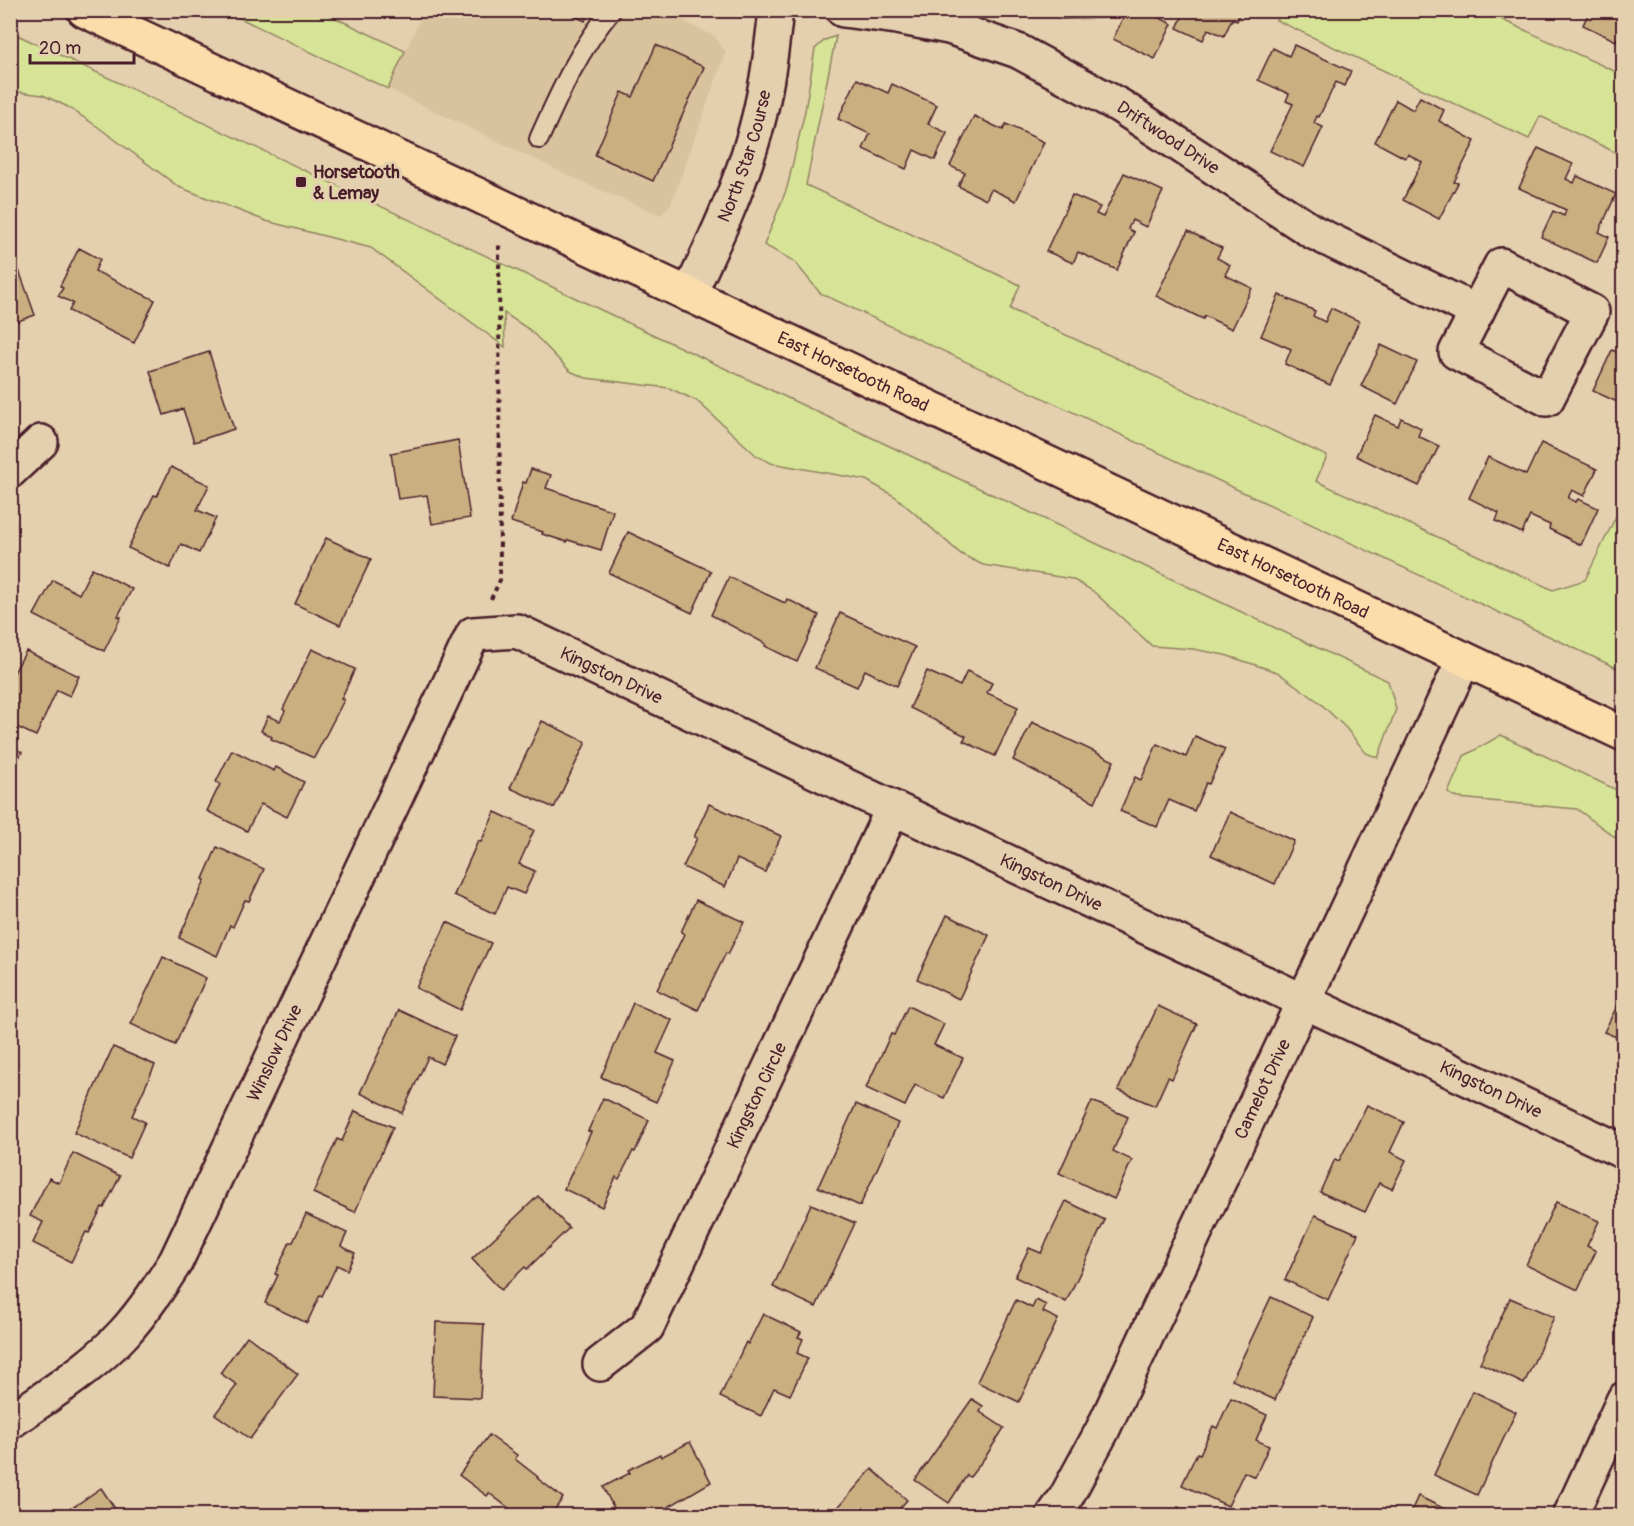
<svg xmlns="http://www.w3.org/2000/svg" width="1634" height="1526" font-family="Pangolin,sans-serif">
<rect width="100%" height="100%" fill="#e4d0ae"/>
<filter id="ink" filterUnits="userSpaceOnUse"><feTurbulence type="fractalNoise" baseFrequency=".0167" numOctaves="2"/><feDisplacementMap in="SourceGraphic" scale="12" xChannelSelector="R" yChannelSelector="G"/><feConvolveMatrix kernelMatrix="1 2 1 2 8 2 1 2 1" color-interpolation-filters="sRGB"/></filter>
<g filter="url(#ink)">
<polygon fill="#d9c39e" points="424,11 673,11 689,24 714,36 726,52 671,204 661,215 595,188 388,89"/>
<g fill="#d7e497" stroke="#908261" stroke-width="1.5">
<polygon points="225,11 321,11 405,51 388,89"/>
<polygon points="1280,11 1483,11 1623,75 1623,156 1540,116 1529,139 1276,20"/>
<polygon points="11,32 1388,681 1396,709 1378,758 1366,753 1346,728 1319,702 1277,672 1225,655 1193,649 1152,646 1093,591 1072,579 983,565 961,554 896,497 866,480 771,463 757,456 697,401 669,388 586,378 570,371 530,330 504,313 505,347 371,248 266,221 179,187 98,127 68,107 43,95 11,91"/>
<polygon points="836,36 806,185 1020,285 1010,309 1327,456 1316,481 1553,590 1585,580 1623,502 1623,671 820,293 794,261 764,245 787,188 805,111 815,49 825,40"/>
<polygon points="1501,735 1623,793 1623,843 1577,809 1458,798 1448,793 1464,756"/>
</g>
<g fill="#caaf81" stroke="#4a1f2b" stroke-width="1.5">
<polygon points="562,10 590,10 585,21"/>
<polygon points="1059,10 1105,10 1105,18 1059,19"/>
<polygon points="1127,10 1144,10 1172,24 1155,59 1113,39"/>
<polygon points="1183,10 1241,10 1237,21 1232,19 1224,36 1208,29 1203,40 1177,28 1185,11"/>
<polygon points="1581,10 1624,10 1624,42 1617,39 1616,41 1583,25 1588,14"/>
<polygon points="656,45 704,67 653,181 595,155 622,92 633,97"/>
<polygon points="1294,45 1351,71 1344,86 1336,82 1319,117 1317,116 1314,123 1323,127 1304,167 1270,151 1293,104 1286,101 1289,94 1258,80 1273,48 1289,56"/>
<polygon points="857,79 888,93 892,84 937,105 928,124 947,133 935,160 914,150 906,169 863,149 870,134 838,119"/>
<polygon points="1420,97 1444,110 1439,121 1475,141 1454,182 1458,183 1439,219 1403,200 1422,162 1408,154 1405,158 1375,142 1396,100 1413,110"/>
<polygon points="974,116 1003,130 1006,124 1044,142 1016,201 991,189 986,200 958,186 965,173 950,166"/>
<polygon points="1538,148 1573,164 1566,179 1574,183 1577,176 1616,194 1599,232 1609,237 1597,263 1541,237 1553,211 1564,216 1566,210 1519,188"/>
<polygon points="1124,173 1163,191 1146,227 1132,220 1128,229 1134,232 1117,270 1078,252 1073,263 1046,251 1072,195 1100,207 1096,214 1103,217"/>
<polygon points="1188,231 1222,248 1217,258 1230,265 1225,275 1252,288 1232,329 1205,316 1203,319 1156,296"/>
<polygon points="10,245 35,315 10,324"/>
<polygon points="79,248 100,259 95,271 155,300 134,343 69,311 73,303 58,296 63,288 60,286"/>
<polygon points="1279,295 1315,311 1313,316 1325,322 1331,308 1359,321 1330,385 1285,364 1291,349 1261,336"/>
<polygon points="1381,345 1417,362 1397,404 1361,386"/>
<polygon points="1612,350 1624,355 1624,405 1593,391"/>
<polygon points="209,352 234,429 194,442 183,409 164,415 150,371"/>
<polygon points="1375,415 1398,426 1401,418 1421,428 1418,436 1439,446 1419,486 1356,456"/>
<polygon points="458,440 470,518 432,524 427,495 398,499 391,453"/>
<polygon points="1541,443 1597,469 1584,496 1572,490 1568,498 1576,502 1578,499 1598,508 1581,545 1549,529 1550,525 1530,516 1522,533 1496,521 1499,513 1469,498 1488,457 1526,475"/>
<polygon points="171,467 209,485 197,510 216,518 199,553 181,544 170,568 128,548 154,495 157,496"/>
<polygon points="531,469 551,475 546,488 613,511 601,550 568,540 567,542 542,534 543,532 511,522 523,482 526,483"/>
<polygon points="628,532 711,571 692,613 609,573"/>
<polygon points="326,538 371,559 340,625 295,604"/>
<polygon points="92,568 132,589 118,616 121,617 104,651 34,615 53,580 79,594"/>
<polygon points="729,577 785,603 787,599 819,615 797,662 765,646 766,644 711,615"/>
<polygon points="840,613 915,647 897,686 865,670 857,687 815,668"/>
<polygon points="312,649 355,669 341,699 344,700 314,758 271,739 272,737 261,731 268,716 280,721 285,711 283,709"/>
<polygon points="26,651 79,676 70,696 57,690 36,736 10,724 10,680"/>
<polygon points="927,671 960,686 967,671 992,683 987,693 1018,707 995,756 963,741 966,736 910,708"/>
<polygon points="542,721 586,742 554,808 510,788"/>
<polygon points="1032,722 1114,761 1095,802 1013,760"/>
<polygon points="1195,736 1225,749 1209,784 1206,783 1194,811 1169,800 1157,827 1120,811 1135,777 1141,780 1157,744 1186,757"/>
<polygon points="10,746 22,752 10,776"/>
<polygon points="232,750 274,771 276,767 304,782 287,817 261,804 247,831 207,811 220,784 216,782"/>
<polygon points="709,804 781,836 765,872 737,859 725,887 683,867 697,838 694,837"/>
<polygon points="495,812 534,830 519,864 535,871 524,894 507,887 495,914 454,895 478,841 481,842"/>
<polygon points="1230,812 1294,841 1275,884 1211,855"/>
<polygon points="217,847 264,869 249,901 245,900 233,927 230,925 217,956 179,938 205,880 203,879"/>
<polygon points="696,900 744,922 728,954 726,953 698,1010 657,990 684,934 681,932"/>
<polygon points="947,915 989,935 959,999 917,979"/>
<polygon points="447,922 491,943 460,1010 416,988"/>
<polygon points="163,957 206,978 175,1045 131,1024"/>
<polygon points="1622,996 1624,996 1624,1040 1604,1032"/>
<polygon points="633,1003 672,1020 657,1053 675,1061 656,1102 601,1077"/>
<polygon points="908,1006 944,1024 934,1045 963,1058 944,1098 915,1085 905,1106 866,1088 891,1034 894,1035"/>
<polygon points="1158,1006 1197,1024 1172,1079 1168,1077 1155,1106 1118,1090"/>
<polygon points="399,1010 455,1036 442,1064 428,1057 402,1113 360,1093"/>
<polygon points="113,1047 155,1065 132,1116 145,1122 129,1158 74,1133"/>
<polygon points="603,1098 649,1120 635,1152 633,1151 619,1179 616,1177 602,1207 564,1189 591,1132 588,1131"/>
<polygon points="1092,1101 1128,1117 1113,1151 1132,1160 1114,1199 1059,1173"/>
<polygon points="856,1104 898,1123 860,1206 818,1187"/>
<polygon points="1367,1105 1404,1122 1390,1152 1406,1160 1392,1189 1379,1183 1365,1212 1320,1192 1335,1159 1339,1161"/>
<polygon points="355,1111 393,1127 355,1212 313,1193 337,1139 342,1141"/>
<polygon points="73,1153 120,1176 104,1208 102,1207 89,1233 86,1232 71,1262 33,1243 43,1222 30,1216 49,1178 59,1183"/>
<polygon points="538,1196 569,1228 527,1269 525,1267 501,1290 472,1259"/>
<polygon points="1066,1201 1105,1220 1066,1302 1015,1277 1029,1248 1041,1253"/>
<polygon points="1556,1202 1599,1221 1587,1246 1596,1251 1578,1290 1526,1265"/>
<polygon points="811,1204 855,1223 816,1307 773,1287"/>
<polygon points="306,1214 347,1233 341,1246 355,1253 347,1270 337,1265 322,1296 320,1295 307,1323 265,1303 278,1275 275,1274 290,1242 293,1242"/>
<polygon points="1315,1215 1358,1234 1328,1300 1285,1280"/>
<polygon points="1271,1297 1313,1317 1275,1400 1232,1380"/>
<polygon points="1510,1298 1554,1317 1524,1384 1480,1363"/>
<polygon points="1016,1300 1032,1308 1036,1300 1046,1305 1043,1312 1058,1319 1019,1402 977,1382"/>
<polygon points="763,1314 801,1332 798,1337 803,1339 797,1353 808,1358 790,1395 774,1388 761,1416 720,1397 746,1342 748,1344"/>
<polygon points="436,1322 484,1324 480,1398 433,1396"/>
<polygon points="247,1336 298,1374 250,1439 215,1414 237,1385 220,1373"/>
<polygon points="1473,1391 1516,1412 1477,1495 1434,1475"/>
<polygon points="1231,1398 1267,1415 1256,1440 1269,1446 1255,1477 1244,1472 1228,1506 1182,1485 1197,1453 1200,1454 1213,1426 1217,1428"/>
<polygon points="972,1399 983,1406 980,1412 1004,1428 986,1456 970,1477 967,1475 949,1503 915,1480"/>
<polygon points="489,1435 517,1455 515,1459 538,1477 537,1478 563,1498 550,1516 519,1516 489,1493 487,1496 459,1475"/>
<polygon points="690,1442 711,1482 653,1516 652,1513 647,1516 618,1516 603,1487 630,1473 628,1470 660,1454 661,1457"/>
<polygon points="872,1469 907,1500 893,1516 833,1516 832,1514"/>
<polygon points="101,1488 120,1516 67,1516 65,1513"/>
<polygon points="1418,1496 1459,1516 1409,1516"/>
<polygon points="1178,1507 1193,1516 1173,1516"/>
</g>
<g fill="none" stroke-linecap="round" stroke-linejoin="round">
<defs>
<path id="lane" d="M 539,139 C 559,94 580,47 612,10"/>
<g id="street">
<path id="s1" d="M 843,10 L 897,17 L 949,27 L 1018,51 L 1120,106 L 1313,232 L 1477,312"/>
<polygon points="1501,265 1592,312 1547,399 1456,352"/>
<path id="s2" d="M 689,295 C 712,246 735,198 751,146 C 765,102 771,56 776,10"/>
<polyline points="10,471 41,442"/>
<path id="s3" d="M 600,1364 L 647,1327 L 893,808"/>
<path id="s4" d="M 10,1422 C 49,1394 92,1368 124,1333 C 144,1311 160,1286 176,1261 L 473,634 L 517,631 L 1624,1152"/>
<path id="s5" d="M 1053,1516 L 1065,1499 L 1102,1431 L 1464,659"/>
<polyline points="1570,1516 1624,1399"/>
</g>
<g id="primary">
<path id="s6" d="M 84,10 L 1624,734"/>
</g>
</defs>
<use href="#lane" stroke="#4a1f2b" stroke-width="22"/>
<use href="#street" stroke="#4a1f2b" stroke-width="38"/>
<use href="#primary" stroke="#4a1f2b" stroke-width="38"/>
<polyline stroke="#4a1f2b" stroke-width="4" stroke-dasharray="4.5 4.5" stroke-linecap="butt" points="491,599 500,580 499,243"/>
<use href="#lane" stroke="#e4d0ae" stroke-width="18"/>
<use href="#street" stroke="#e4d0ae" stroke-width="33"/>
<use href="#primary" stroke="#fbddab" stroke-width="33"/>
</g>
</g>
<rect fill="#4a1f2b" stroke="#e4d0ae" stroke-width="2" x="295" y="176" width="12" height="12" rx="3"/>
<g text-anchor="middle" stroke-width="6" stroke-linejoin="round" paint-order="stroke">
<g font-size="18" fill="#4a1f2b" stroke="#e4d0ae">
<text dy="6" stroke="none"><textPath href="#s1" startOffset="354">Driftwood Drive</textPath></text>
<text dy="6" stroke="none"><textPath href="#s2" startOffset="150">North Star Course</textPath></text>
<text dy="6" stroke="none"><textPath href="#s6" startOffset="850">East Horsetooth Road</textPath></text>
<text dy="6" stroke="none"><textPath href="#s6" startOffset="1336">East Horsetooth Road</textPath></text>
<text dy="6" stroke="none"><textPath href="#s4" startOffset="1076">Kingston Drive</textPath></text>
<text dy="6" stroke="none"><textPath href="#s4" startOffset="1562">Kingston Drive</textPath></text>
<text dy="6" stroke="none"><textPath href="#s4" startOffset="464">Winslow Drive</textPath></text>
<text dy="6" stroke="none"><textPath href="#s5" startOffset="476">Camelot Drive</textPath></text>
<text dy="6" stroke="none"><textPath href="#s4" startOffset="2048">Kingston Drive</textPath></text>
<text dy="6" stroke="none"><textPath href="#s3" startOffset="316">Kingston Circle</textPath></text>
</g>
<g font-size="18" font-weight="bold" fill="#4a1f2b" stroke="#e4d0ae" text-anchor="start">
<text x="313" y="178">Horsetooth<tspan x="313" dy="21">&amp; Lemay</tspan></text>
</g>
</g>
<rect width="1634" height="1526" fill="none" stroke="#e4d0ae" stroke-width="36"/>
<rect x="18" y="18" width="1598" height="1490" fill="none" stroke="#4a1f2b" stroke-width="2" filter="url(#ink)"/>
<path d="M30 54v9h104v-9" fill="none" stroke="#4a1f2b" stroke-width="3"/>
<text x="39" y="54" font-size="18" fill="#4a1f2b" stroke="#e4d0ae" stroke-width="4.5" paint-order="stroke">20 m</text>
</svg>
